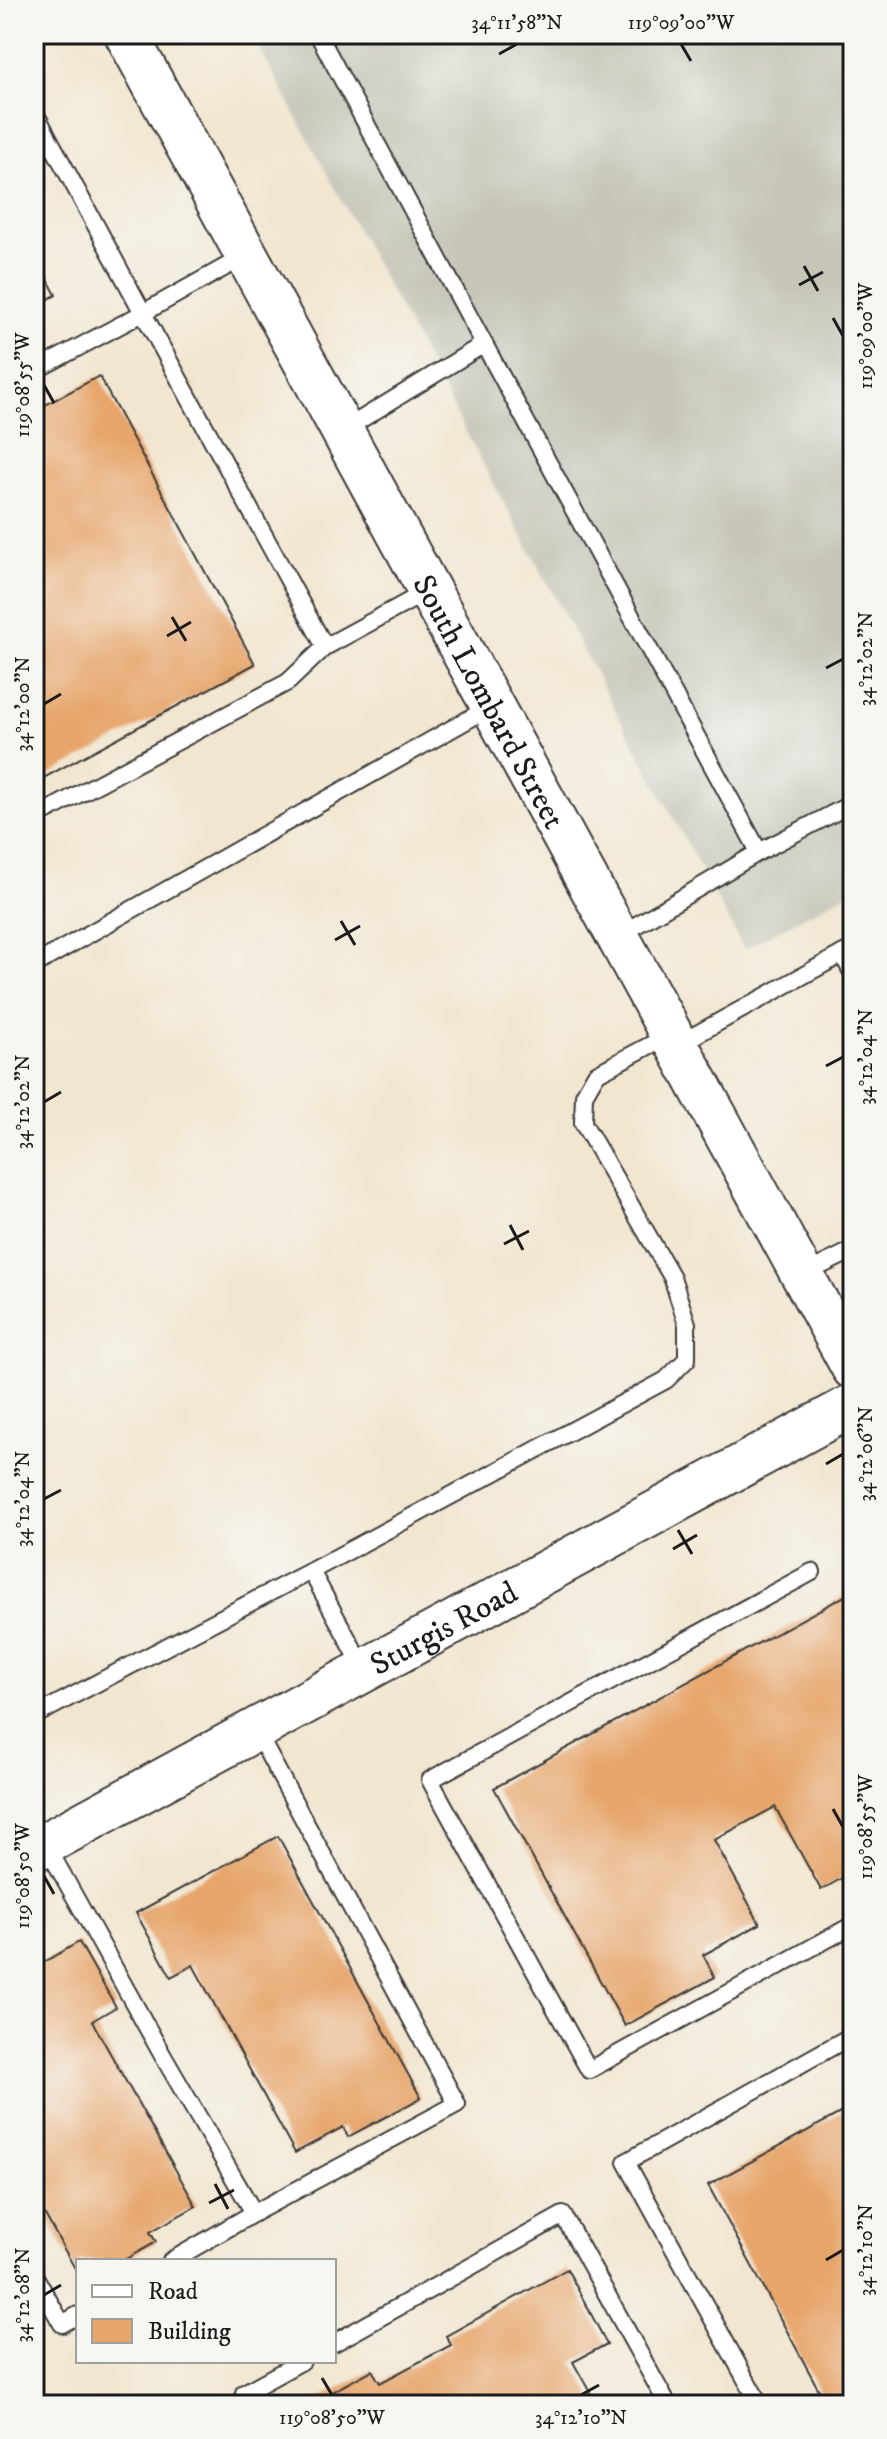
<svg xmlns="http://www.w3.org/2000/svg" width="887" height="2439" font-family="'IM FELL DW Pica',serif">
<rect width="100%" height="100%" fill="#f6f6f2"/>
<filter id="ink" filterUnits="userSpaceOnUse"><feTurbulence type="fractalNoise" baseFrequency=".0125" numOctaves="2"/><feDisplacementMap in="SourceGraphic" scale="16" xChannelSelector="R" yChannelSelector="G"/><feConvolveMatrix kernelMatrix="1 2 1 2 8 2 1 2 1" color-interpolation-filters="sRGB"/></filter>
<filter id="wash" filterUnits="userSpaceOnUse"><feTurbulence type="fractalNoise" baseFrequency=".006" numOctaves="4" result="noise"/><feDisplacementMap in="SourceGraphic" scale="32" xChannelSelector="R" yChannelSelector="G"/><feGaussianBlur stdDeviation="1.8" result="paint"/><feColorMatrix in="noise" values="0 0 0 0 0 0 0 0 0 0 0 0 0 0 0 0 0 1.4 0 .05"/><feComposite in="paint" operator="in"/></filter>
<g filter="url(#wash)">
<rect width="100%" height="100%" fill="#f2e6d0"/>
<polygon fill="#c6c5b8" points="252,34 853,34 853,890 744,949"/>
<g id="blocks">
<g fill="#e7a56a">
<polygon points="34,253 56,295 34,307"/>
<polygon points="99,376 255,664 36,782 34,411"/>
<polygon points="850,1593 853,1598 853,1872 821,1890 775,1807 714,1840 760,1924 703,1955 715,1977 625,2026 494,1788"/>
<polygon points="278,1836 421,2098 348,2137 343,2127 295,2153 193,1965 171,1977 136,1913"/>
<polygon points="79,1942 116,2007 92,2021 196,2206 150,2232 156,2242 122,2261 78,2261 78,2274 34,2195 34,1968"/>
<polygon points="853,2106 853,2405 827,2405 708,2185"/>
<polygon points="567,2269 607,2344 573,2362 597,2405 308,2405 372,2370 380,2383 451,2345 446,2336"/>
</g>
</g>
</g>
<g filter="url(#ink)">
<use href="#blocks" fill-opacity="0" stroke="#3c3a37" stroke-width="2"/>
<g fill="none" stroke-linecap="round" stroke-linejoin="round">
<defs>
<g id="service">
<polyline points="318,34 484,344 342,431"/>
<polyline points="34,111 143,313 245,256"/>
<polyline points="484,344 759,852 618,936"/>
<polyline points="34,371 143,313 325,647 428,591"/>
<polyline points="34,818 288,682 325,647"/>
<polyline points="759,852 853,803"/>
<polyline points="842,954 853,974"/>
<polyline points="34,965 492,706"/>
<polyline points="677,1045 853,948"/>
<polyline points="804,1274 853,1250"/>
<polyline points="311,1571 364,1669"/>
<polyline points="812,1572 430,1780 589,2070 853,1925"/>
<polyline points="34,1716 311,1571 666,1380 687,1359 687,1324 672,1277 583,1123 584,1095 596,1074 671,1034"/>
<polyline points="46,1845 163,2056 254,2213"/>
<polyline points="171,2261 254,2213 457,2104 256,1731"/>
<polyline points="34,2275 62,2324 78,2315"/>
<polyline points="334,2343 563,2215 668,2405"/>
<polyline points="251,2405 244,2393 302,2361"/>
<polyline points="760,2405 626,2162 853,2035"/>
</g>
<g id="tertiary">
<path id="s1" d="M 126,34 L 853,1368"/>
<path id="s2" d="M 34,1850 L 853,1405"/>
</g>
</defs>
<use href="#service" stroke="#3c3a37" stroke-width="20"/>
<use href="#tertiary" stroke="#3c3a37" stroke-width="46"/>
<use href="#service" stroke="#fff" stroke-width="16"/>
<use href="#tertiary" stroke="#fff" stroke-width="42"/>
</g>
</g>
<path fill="none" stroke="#1c1c1c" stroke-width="3" d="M 681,44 L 691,61M 499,54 L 517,44M 804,266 L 818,291M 799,285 L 823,272M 833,318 L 843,336M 44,385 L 54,403M 172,617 L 186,641M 167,636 L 191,622M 826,668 L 843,659M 44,704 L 61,694M 341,921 L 355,945M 335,940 L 360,926M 826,1066 L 843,1057M 44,1102 L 61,1092M 510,1225 L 523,1250M 504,1244 L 529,1231M 826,1464 L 843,1454M 44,1499 L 61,1490M 678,1530 L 692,1554M 673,1549 L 697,1535M 833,1809 L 843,1827M 44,1876 L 54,1894M 215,2184 L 228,2209M 209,2203 L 234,2190M 826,2260 L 843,2250M 44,2295 L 61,2285M 322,2378 L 332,2395M 581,2395 L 599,2385"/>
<g text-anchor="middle" stroke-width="7" stroke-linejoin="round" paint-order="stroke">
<g font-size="32" fill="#1c1c1c" stroke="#f6f6f2">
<text dy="11" stroke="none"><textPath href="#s1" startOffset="760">South Lombard Street</textPath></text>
<text dy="11" stroke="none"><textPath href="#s2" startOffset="466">Sturgis Road</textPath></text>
</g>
</g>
<rect width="887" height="2439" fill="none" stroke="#f6f6f2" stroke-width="88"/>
<rect x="76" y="2259" width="260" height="104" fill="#f6f6f2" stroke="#9f9f9c" stroke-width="2"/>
<rect x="92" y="2285" width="40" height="12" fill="#ffffff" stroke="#9f9f9c" stroke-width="2"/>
<text x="148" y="2299" font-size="24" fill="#1c1c1c">Road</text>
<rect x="92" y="2319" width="40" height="24" fill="#e7a56a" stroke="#9f9f9c" stroke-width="2"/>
<text x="148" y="2339" font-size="24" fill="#1c1c1c">Building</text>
<rect x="44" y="44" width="799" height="2351" fill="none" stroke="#1c1c1c" stroke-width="3"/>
<g font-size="20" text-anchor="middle" fill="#1c1c1c">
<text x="517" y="29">34°11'58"N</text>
<text x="681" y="29">119°09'00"W</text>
<text transform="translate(865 336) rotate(-90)" y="7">119°09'00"W</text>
<text transform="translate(22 385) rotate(-90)" y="7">119°08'55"W</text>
<text transform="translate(865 659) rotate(-90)" y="7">34°12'02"N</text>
<text transform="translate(22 704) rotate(-90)" y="7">34°12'00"N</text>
<text transform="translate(865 1057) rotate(-90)" y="7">34°12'04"N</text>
<text transform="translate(22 1102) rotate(-90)" y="7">34°12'02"N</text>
<text transform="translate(865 1454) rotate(-90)" y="7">34°12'06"N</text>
<text transform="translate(22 1499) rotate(-90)" y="7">34°12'04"N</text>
<text transform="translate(865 1827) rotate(-90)" y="7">119°08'55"W</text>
<text transform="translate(22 1876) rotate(-90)" y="7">119°08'50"W</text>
<text transform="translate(865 2250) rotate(-90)" y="7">34°12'10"N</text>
<text transform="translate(22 2295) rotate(-90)" y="7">34°12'08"N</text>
<text x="332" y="2424">119°08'50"W</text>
<text x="581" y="2424">34°12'10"N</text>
</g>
</svg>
